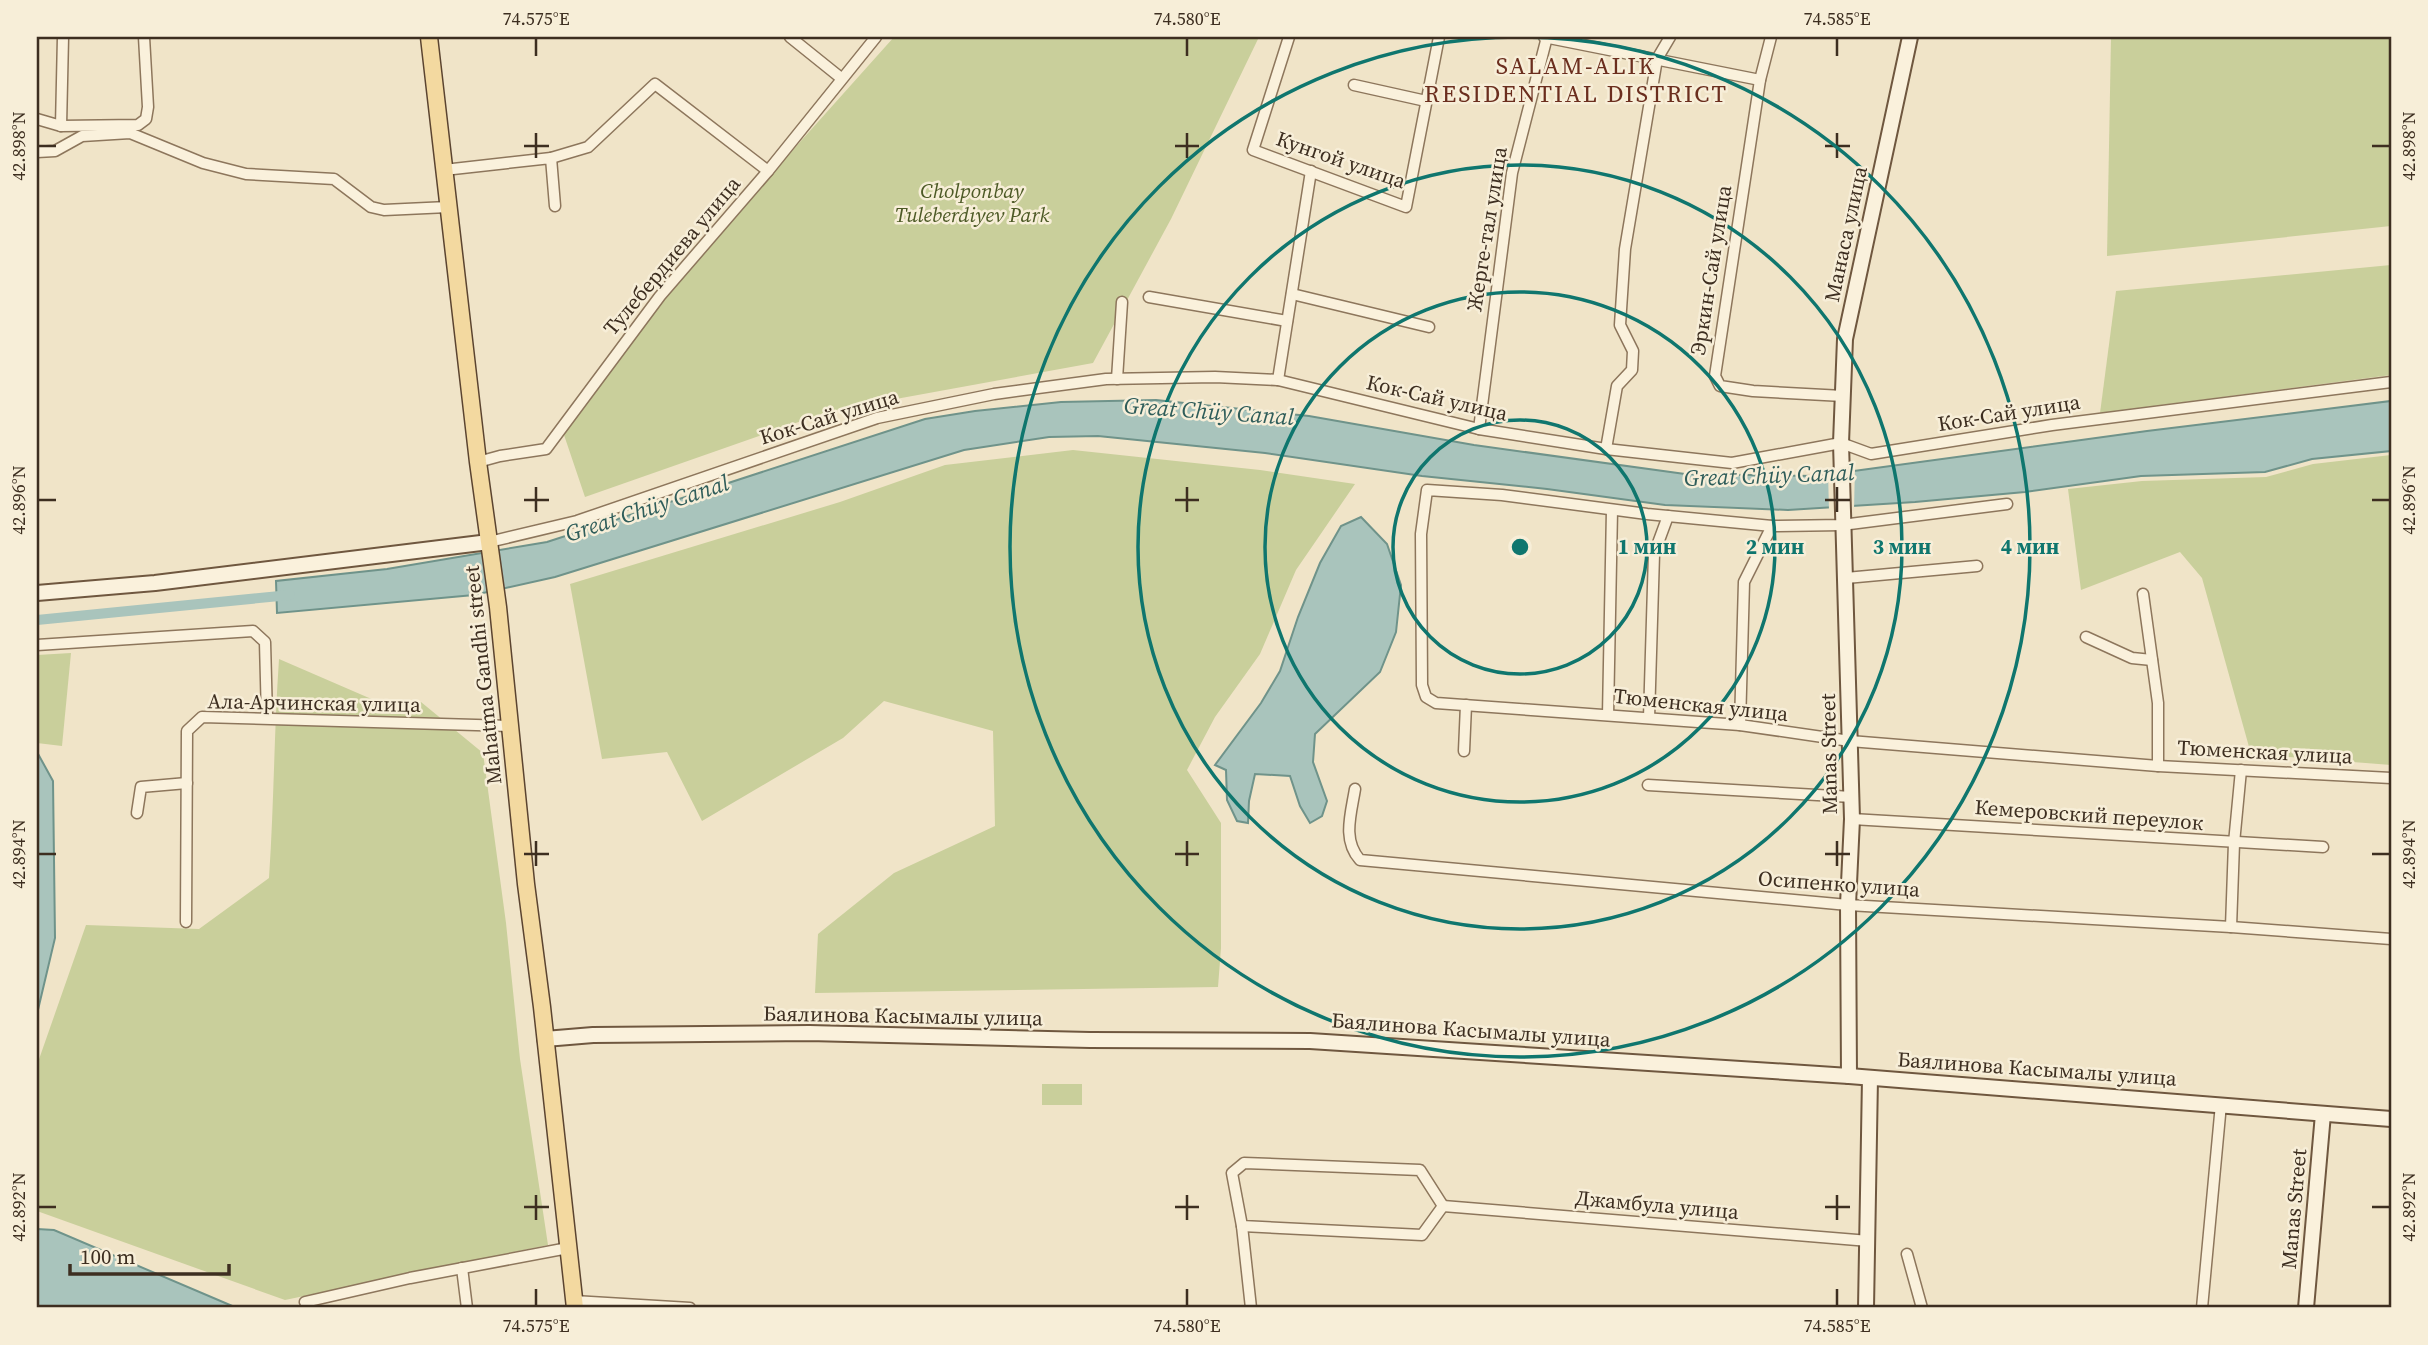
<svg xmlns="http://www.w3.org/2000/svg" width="2428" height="1345" font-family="'Source Serif 4',serif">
<rect width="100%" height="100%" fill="#f0e4c8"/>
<g fill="#c9cf9b">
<polygon points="894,37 1259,37 1171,219 1093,363 830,411 585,497 563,432 652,312 766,180"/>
<polygon points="2111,37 2391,37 2391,226 2107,256"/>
<polygon points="2391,265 2391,375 2100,413 2116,291"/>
<polygon points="1073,450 1260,470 1355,484 1296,570 1260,654 1215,717 1187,770 1221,823 1221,948 1218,987 815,993 818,934 894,873 995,826 993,731 884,701 843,738 702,821 667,752 602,759 570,584 840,502 945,465"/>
<polygon points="2391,455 2391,765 2251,754 2202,578 2180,552 2081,590 2068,489 2142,481 2266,477 2313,464"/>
<polygon points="71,653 62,746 37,743 37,655"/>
<path d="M 279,659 L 383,704 L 421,702 L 483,753 L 506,923 L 520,1059 L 548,1245 L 285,1300 L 37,1211 L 37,1065 L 86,925 L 199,929 L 269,878 C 274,805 274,732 279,659 Z"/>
<rect x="1042" y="1084" width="40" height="21"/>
</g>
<g fill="#a9c4bc" stroke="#6f938a" stroke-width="2">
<polygon points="1156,400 1309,416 1474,445 1685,474 1817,476 2147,431 2391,401 2391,451 2312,459 2265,472 2141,476 2025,492 1915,502 1788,510 1665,505 1547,489 1422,476 1265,453 1098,436 1049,437 964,450 555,577 474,595 277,613 276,581 387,569 547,542 925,419 975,411 1061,402"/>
<polygon points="1361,517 1387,544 1401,585 1396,632 1380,672 1315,734 1313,762 1327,801 1322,816 1310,823 1300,806 1290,776 1255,774 1249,801 1248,823 1237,821 1227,800 1226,770 1215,765 1261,703 1280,671 1298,617 1320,563 1341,526"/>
<polygon points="37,752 53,781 55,938 37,1014"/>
<polygon points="37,1229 54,1230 237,1308 37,1308"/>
</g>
<polygon fill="#f0e4c8" points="1855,467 1854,509 1829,511 1828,471"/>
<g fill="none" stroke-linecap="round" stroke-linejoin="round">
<polyline stroke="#a9c4bc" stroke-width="10" points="37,620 290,595"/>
<defs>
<g id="street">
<polyline points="790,37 841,78"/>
<polyline points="1289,37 1253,150 1406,207 1439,37"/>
<polyline points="1544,37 1760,80"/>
<polyline points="1771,37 1760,80 1715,376 1720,386 1753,391 1843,396"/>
<polyline points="1354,85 1426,101"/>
<polyline points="37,119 61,126 138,125 146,119 148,107 144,37"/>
<polyline points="61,126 63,37"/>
<polyline points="37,152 55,151 82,136 130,133 203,163 246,174 334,179 371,207 384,210 448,207"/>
<polyline points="551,158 588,147 655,84 768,171"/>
<polyline points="444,170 551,158 555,206"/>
<polyline points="1292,294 1429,327"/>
<polyline points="1149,297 1287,321"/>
<polyline points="1117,379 1122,302"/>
<polyline points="1278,380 1311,171"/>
<polyline points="1479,429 1512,173 1547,37"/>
<polyline points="1606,449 1617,386 1632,370 1633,351 1620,325 1625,249 1657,59 1670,37"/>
<polyline points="478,462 500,456 546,449 660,296 768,171 876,37"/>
<polyline points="2007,504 1842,525 1772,526 1647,514 1502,495 1427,490 1421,534 1422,685 1426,697 1436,703 1740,725 1850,741 2158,766 2391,778"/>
<polyline points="489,542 577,521 877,418 994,394 1106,379 1215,377 1278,380 1479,429 1606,449 1732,463 1841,443 1871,454 2052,425 2391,382"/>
<polyline points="1846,578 1977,566"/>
<polyline points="2143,594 2158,703 2158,766"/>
<polyline points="2086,637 2132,658 2152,660"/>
<polyline points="37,645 253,631 265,642 267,718"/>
<polyline points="1608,715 1612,510"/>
<polyline points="1649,718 1654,554 1668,516"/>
<polyline points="1740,725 1744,582 1772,526"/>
<polyline points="1464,751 1466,705"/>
<polyline points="1648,785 1852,797"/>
<path d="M 1355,789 C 1351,814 1342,840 1360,860 L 1848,905 L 2231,927 L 2391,939"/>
<polyline points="137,813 141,787 187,783"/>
<polyline points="1852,819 2323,847"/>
<polyline points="186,922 187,731 202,717 511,726"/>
<polyline points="2231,927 2234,843 2241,770"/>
<polygon points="1244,1163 1420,1170 1443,1206 1422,1235 1242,1226 1232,1173"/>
<polyline points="1443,1206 1869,1241"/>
<polyline points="1242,1226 1251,1308"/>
<polyline points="1907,1254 1922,1308"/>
<polyline points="462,1268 467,1308"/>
<polyline points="574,1301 690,1308"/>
<polyline points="305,1302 410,1278 568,1248"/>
<polyline points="2202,1308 2221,1104"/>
</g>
<g id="secondary">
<polyline points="37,593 155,583 489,542"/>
<polyline points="545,1039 593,1035 809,1033 1090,1040 1310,1041 1849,1076 2391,1119"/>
<polyline points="1849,1076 1848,905 1852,819 1841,443 1845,339 1910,37"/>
<polyline points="1866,1308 1870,1078"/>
<polyline points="2306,1308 2323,1114"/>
</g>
<polyline id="primary" points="429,37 478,462 498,607 526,884 542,1007 575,1308"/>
</defs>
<use href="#street" stroke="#8d765c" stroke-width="13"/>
<use href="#secondary" stroke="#6f573f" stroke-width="18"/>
<use href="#primary" stroke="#5b4430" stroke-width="19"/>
<use href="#street" stroke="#faf1dc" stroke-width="10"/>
<use href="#secondary" stroke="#faf1dc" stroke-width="14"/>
<use href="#primary" stroke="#f3d9a0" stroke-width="16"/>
</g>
<path fill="none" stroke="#3d2e20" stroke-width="2.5" d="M 536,38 L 536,56M 1187,38 L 1187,56M 1837,38 L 1837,56M 536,133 L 536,158M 1187,133 L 1187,158M 1837,133 L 1837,158M 38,146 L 56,146M 524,146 L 549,146M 1175,146 L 1199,146M 1825,146 L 1850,146M 2372,146 L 2390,146M 536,487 L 536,512M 1187,487 L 1187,512M 1837,487 L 1837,512M 38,500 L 56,500M 524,500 L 549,500M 1175,500 L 1199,500M 1825,500 L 1850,500M 2372,500 L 2390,500M 536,841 L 536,866M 1187,841 L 1187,866M 1837,841 L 1837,866M 38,854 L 56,854M 524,854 L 549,854M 1175,854 L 1199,854M 1825,854 L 1850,854M 2372,854 L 2390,854M 536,1195 L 536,1220M 1187,1195 L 1187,1220M 1837,1195 L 1837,1220M 38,1207 L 56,1207M 524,1207 L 549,1207M 1175,1207 L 1199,1207M 1825,1207 L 1850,1207M 2372,1207 L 2390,1207M 536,1289 L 536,1306M 1187,1289 L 1187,1306M 1837,1289 L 1837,1306"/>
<g fill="none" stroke="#0f766e" stroke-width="3.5">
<circle cx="1520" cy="547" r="127"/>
<circle cx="1520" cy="547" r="255"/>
<circle cx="1520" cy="547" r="382"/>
<circle cx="1520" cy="547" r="510"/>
</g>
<g text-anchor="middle" stroke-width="5" stroke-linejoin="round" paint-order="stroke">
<g font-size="21" fill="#3d2e20" stroke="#f7eed8">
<text transform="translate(1341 160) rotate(19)" y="7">Кунгой улица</text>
<text transform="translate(1487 229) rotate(-81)" y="7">Жерге-тал улица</text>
<text transform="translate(1846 234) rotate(-78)" y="7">Манаса улица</text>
<text transform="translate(672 256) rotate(-50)" y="7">Тулебердиева улица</text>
<text transform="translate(1711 270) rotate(-81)" y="7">Эркин-Сай улица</text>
<text transform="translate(1437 398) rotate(13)" y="7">Кок-Сай улица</text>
<text transform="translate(2009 413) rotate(-9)" y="7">Кок-Сай улица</text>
<text transform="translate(829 417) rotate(-17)" y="7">Кок-Сай улица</text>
<text transform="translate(483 675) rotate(-96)" y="7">Mahatma Gandhi street</text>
<text transform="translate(314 703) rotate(1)" y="7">Ала-Арчинская улица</text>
<text transform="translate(1701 705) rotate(6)" y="7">Тюменская улица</text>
<text transform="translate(2265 752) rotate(3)" y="7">Тюменская улица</text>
<text transform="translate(1829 754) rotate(-91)" y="7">Manas Street</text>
<text transform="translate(2089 815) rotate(4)" y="7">Кемеровский переулок</text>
<text transform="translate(1839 884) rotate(4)" y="7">Осипенко улица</text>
<text transform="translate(903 1016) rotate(1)" y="7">Баялинова Касымалы улица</text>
<text transform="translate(1471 1030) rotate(4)" y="7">Баялинова Касымалы улица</text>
<text transform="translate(2037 1069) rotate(4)" y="7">Баялинова Касымалы улица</text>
<text transform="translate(1657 1205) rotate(5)" y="7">Джамбула улица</text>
<text transform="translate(2294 1209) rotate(-85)" y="7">Manas Street</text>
</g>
<g font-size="21" font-style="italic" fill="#4d5a26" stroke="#f7eed8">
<text x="972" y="198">Cholponbay<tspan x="972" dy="24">Tuleberdiyev Park</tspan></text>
</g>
<g font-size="23" font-style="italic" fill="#2f5d5a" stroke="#f7eed8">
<text transform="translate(1209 411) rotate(4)" y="8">Great Chüy Canal</text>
<text transform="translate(1769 475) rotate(-2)" y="8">Great Chüy Canal</text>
<text transform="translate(647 508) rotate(-18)" y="8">Great Chüy Canal</text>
</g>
<g font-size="24" letter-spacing="2" fill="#6b2e1e" stroke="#f7eed8">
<text x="1576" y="74">SALAM-ALIK<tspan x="1576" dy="28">RESIDENTIAL DISTRICT</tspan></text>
</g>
</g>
<circle cx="1520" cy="547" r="10" fill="#0f766e" stroke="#f7eed8" stroke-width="3.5"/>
<g font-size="21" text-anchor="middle" font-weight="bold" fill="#0f766e" stroke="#f7eed8" stroke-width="5" stroke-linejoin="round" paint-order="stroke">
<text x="1647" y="554">1 мин</text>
<text x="1775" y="554">2 мин</text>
<text x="1902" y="554">3 мин</text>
<text x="2030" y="554">4 мин</text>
</g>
<rect width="2428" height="1345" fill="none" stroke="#f7eed8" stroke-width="77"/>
<path d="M70 1264v10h159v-10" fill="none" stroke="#3d2e20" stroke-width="3.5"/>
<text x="80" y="1264" font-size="21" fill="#3d2e20" stroke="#f7eed8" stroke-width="5" paint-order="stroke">100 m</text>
<rect x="38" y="38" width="2352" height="1268" fill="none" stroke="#3d2e20" stroke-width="2.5"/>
<g font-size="18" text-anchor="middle" fill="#3d2e20">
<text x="536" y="25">74.575°E</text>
<text x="1187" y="25">74.580°E</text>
<text x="1837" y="25">74.585°E</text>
<text transform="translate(19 146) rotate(-90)" y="6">42.898°N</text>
<text transform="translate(2409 146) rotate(-90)" y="6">42.898°N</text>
<text transform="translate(19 500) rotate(-90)" y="6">42.896°N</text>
<text transform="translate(2409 500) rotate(-90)" y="6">42.896°N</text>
<text transform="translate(19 854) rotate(-90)" y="6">42.894°N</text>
<text transform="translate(2409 854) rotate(-90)" y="6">42.894°N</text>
<text transform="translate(19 1207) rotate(-90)" y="6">42.892°N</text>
<text transform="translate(2409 1207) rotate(-90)" y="6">42.892°N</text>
<text x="536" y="1332">74.575°E</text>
<text x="1187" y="1332">74.580°E</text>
<text x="1837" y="1332">74.585°E</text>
</g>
</svg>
